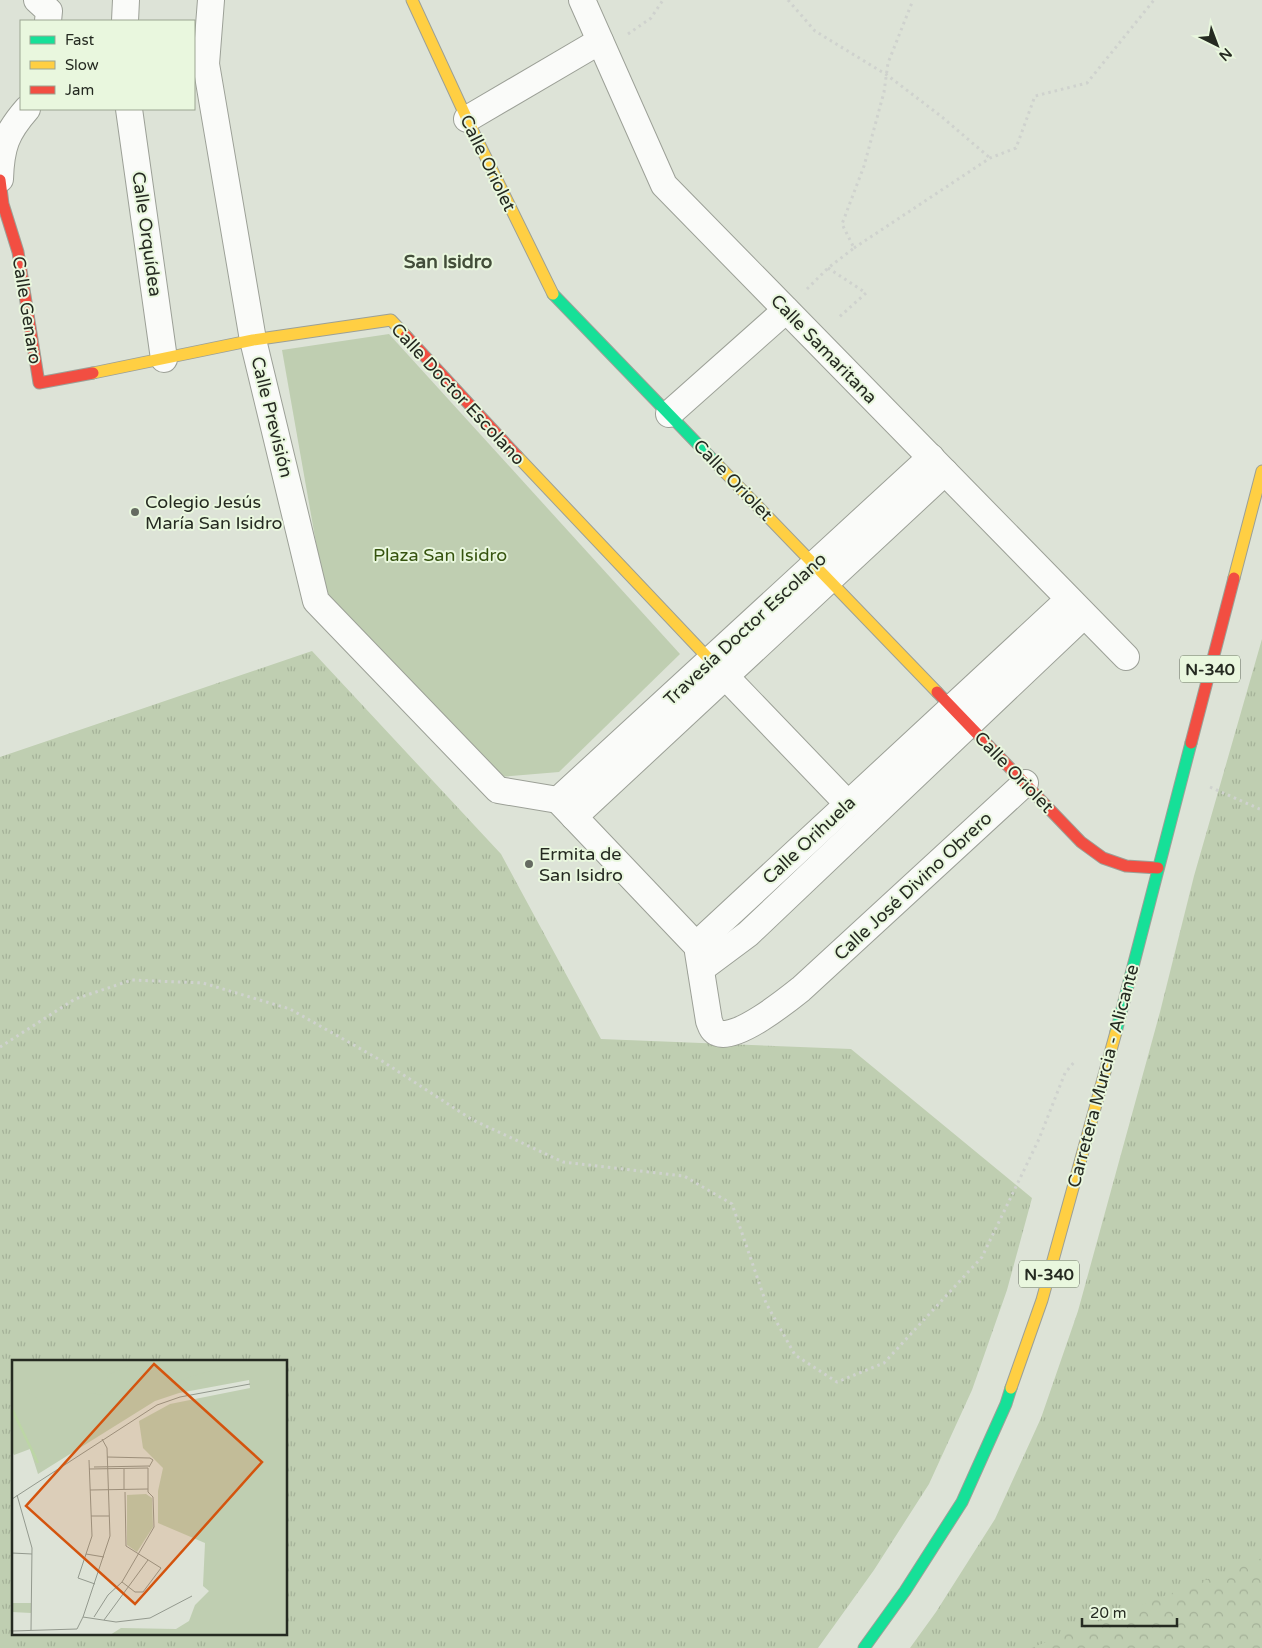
<svg xmlns="http://www.w3.org/2000/svg" width="1262" height="1648" font-family="'Varela Round',sans-serif">
<defs>
<pattern id="grass-tufts" width="24" height="20" patternUnits="userSpaceOnUse" patternTransform="scale(1.25)"><rect width="24" height="20" fill="#bfceb1"/><path d="M3 7l-1-3M5 7V3M7 7l1-3M15 17l-1-3M17 17v-4M19 17l1-3" fill="none" stroke="#a4b198"/></pattern>
<pattern id="forest-crowns" width="20" height="18" patternUnits="userSpaceOnUse" patternTransform="scale(1.25)"><rect width="20" height="18" fill="#bfceb1"/><path d="M2 6a3 3 0 1 1 6 0M12 15a3 3 0 1 1 6 0" fill="none" stroke="#a4b198"/></pattern>
</defs>
<rect width="100%" height="100%" fill="#dde3d7"/>
<g fill="url(#grass-tufts)" fill-rule="evenodd">
<polygon points="1262,639 1262,1648 910,1648 936,1612 995,1519 1041,1418 1078,1311 1160,1012 1194,876"/>
<path d="M 312,651 L 501,854 L 601,1039 L 851,1049 L 1032,1198 L 1007,1290 L 972,1390 L 929,1484 L 874,1570 L 818,1648 L 0,1648 L 0,757 ZM 14,1362 L 286,1362 L 286,1634 L 14,1634 Z"/>
</g>
<polygon fill="url(#forest-crowns)" points="1262,1558 1262,1648 1031,1648"/>
<polygon fill="#bfceb1" points="389,334 680,654 559,772 500,777 325,594 282,350"/>
<g fill="none" stroke-linecap="round" stroke-linejoin="round">
<defs>
<g id="street">
<polyline points="37,0 49,11 48,21"/>
<polyline points="211,0 206,64 253,340 316,601 498,790 558,800"/>
<polyline points="582,0 664,185 1126,657"/>
<polyline points="125,21 126,0"/>
<polyline points="129,109 164,359"/>
<polyline points="467,119 600,41"/>
<path d="M 0,179 C 1,147 6,133 27,109"/>
<polyline points="669,414 786,310"/>
<polyline points="725,676 848,804"/>
<polyline points="558,800 696,945 1068,600"/>
<polyline points="558,800 931,457"/>
<polyline points="574,817 945,472"/>
<path d="M 698,952 L 709,1021 C 711,1026 712,1031 718,1033 C 736,1041 786,1001 801,989 L 1025,783"/>
<polyline points="701,969 748,934 1084,615"/>
</g>
<g id="fast">
<polyline points="553,294 715,462"/>
<polyline points="1116,1032 1191,743"/>
<polyline points="864,1648 905,1591 962,1502 1006,1404 1011,1388"/>
</g>
<g id="slow">
<polyline points="412,0 467,119 553,294"/>
<polyline points="93,373 253,340 391,320 406,336"/>
<polyline points="517,456 710,660"/>
<polyline points="715,462 937,692"/>
<polyline points="1234,578 1262,471"/>
<polyline points="1011,1388 1042,1300 1116,1032"/>
</g>
<g id="jam">
<polyline points="0,180 3,204 18,252 39,383 93,373"/>
<polyline points="406,336 517,456"/>
<polyline points="937,692 1081,842 1103,858 1126,866 1158,868"/>
<polyline points="1191,743 1234,578"/>
</g>
</defs>
<use href="#street" stroke="#9ca097" stroke-width="28"/>
<use href="#fast" stroke="#9ca097" stroke-width="13"/>
<use href="#slow" stroke="#9ca097" stroke-width="13"/>
<use href="#jam" stroke="#9ca097" stroke-width="13"/>
<g stroke="#cfd2ce" stroke-width="3" stroke-dasharray="2.5 4" stroke-linecap="butt">
<polyline points="788,0 815,31 887,75 942,117 990,158"/>
<polyline points="628,34 651,18 663,0"/>
<polyline points="854,248 990,158 1016,148 1035,96 1087,83 1154,0"/>
<polyline points="828,268 866,293 837,319"/>
<polyline points="807,289 828,268 854,248 842,224 864,166 884,92 888,63 913,0"/>
<polyline points="1210,787 1262,810"/>
<polyline points="0,1047 75,999 132,980 203,983 290,1009 382,1061 471,1119 563,1162 684,1176 732,1204 766,1303 795,1355 837,1382 884,1363 982,1257 1039,1139 1065,1073 1075,1061"/>
</g>
<use href="#street" stroke="#fafbf9" stroke-width="26"/>
<use href="#fast" stroke="#16e098" stroke-width="11"/>
<use href="#slow" stroke="#ffcf43" stroke-width="11"/>
<use href="#jam" stroke="#f24e42" stroke-width="11"/>
</g>
<g fill="#656b61" stroke="#e9f7de" stroke-width="2">
<circle cx="135" cy="512" r="5"/>
<circle cx="529" cy="864" r="5"/>
</g>
<g text-anchor="middle" stroke-width="4" stroke-linejoin="round" paint-order="stroke">
<g fill="#e9f7de" stroke="#60685a" stroke-width="1">
<rect x="1180" y="655.5" width="60" height="27" rx="4"/>
<rect x="1019" y="1260.5" width="60" height="27" rx="4"/>
</g>
<g font-size="16" font-weight="bold" fill="#252a21">
<text x="1210" y="675">N-340</text>
<text x="1049" y="1280">N-340</text>
</g>
<g font-size="18" fill="#252a21" stroke="#e9f7de">
<text transform="translate(488 163) rotate(64)" y="6">Calle Oriolet</text>
<text transform="translate(147 234) rotate(82)" y="6">Calle Orquídea</text>
<text transform="translate(27 310) rotate(81)" y="6">Calle Genaro</text>
<text transform="translate(824 349) rotate(46)" y="6">Calle Samaritana</text>
<text transform="translate(458 394) rotate(47)" y="6">Calle Doctor Escolano</text>
<text transform="translate(272 417) rotate(76)" y="6">Calle Previsión</text>
<text transform="translate(733 480) rotate(46)" y="6">Calle Oriolet</text>
<text transform="translate(745 629) rotate(-43)" y="6">Travesía Doctor Escolano</text>
<text transform="translate(1014 772) rotate(46)" y="6">Calle Oriolet</text>
<text transform="translate(809 840) rotate(-43)" y="6">Calle Orihuela</text>
<text transform="translate(913 886) rotate(-43)" y="6">Calle José Divino Obrero</text>
<text transform="translate(1103 1076) rotate(-75)" y="6">Carretera Murcia - Alicante</text>
</g>
<g font-size="18" fill="#252a21" stroke="#e9f7de" text-anchor="start">
<text x="145" y="508">Colegio Jesús<tspan x="145" dy="21">María San Isidro</tspan></text>
<text x="539" y="860">Ermita de<tspan x="539" dy="21">San Isidro</tspan></text>
</g>
<g font-size="18" fill="#35530e" stroke="#e9f7de">
<text x="440" y="561">Plaza San Isidro</text>
</g>
<g font-size="19" font-weight="bold" fill="#434e3a" stroke="#e9f7de">
<text x="448" y="268">San Isidro</text>
</g>
</g>
<g transform="translate(12 1360)">
<rect width="275" height="275" fill="#dde3d7"/>
<path d="M 0,0 L 275,0 L 275,275 L 98,275 L 109,268 L 164,269 L 177,261 L 183,245 L 197,231 L 191,226 L 193,183 L 146,163 L 146,131 L 151,108 L 131,88 L 127,61 L 158,44 L 238,28 L 237,20 L 167,33 L 143,41 L 26,114 L 18,89 L 2,95 L 0,91 Z" fill="#bfceb1"/>
<path d="M 0,0 L 234,0 L 162,22 L 118,6 L 95,15 L 101,35 L 68,33 L 46,54 L 0,20 Z" fill="#bfceb1"/>
<path d="M 134,134 L 140,138 L 141,167 L 125,192 L 115,185 L 115,135 ZM 0,243 L 19,243 L 19,253 L 0,252 Z" fill="#bfceb1"/>
<path fill="none" stroke="#bcd6a5" stroke-width="2.5" d="M 0,49 L 26,103"/>
<path fill="none" stroke="#93998e" stroke-width="1" d="M 95,97 L 138,98 L 141,100 L 137,107M 77,100 L 80,176 L 66,218 L 83,224M 82,107 L 137,106M 77,109 L 136,108 L 136,132M 112,109 L 112,129M 78,130 L 136,129M 5,135 L 20,188 L 19,270M 0,139 L 145,45 L 168,37 L 238,24M 79,156 L 97,156M 0,193 L 20,194M 74,194 L 92,197M 110,222 L 123,232 L 131,232 L 149,208 L 114,186 L 113,132M 71,257 L 104,262 L 138,258 L 180,236M 82,257 L 96,235 L 110,222 L 142,167 L 141,137 L 136,132M 92,260 L 136,200M 0,271 L 65,269 L 71,257 L 98,176 L 95,88 L 90,79"/>
<path fill="#d4540e" fill-opacity="0.15" stroke="#d4540e" stroke-width="2.5" d="M 142,4 L 250,102 L 123,244 L 14,146 Z"/>
<rect width="275" height="275" fill="none" stroke="#252a21" stroke-width="2.5"/>
</g>
<rect x="20" y="20" width="175" height="90" fill="#e9f7de" stroke="#9ba592"/>
<rect x="30" y="36" width="25" height="8" fill="#16e098" stroke="#9ba592"/>
<text x="65" y="45" font-size="15" fill="#252a21">Fast</text>
<rect x="30" y="61" width="25" height="8" fill="#ffcf43" stroke="#9ba592"/>
<text x="65" y="70" font-size="15" fill="#252a21">Slow</text>
<rect x="30" y="86" width="25" height="8" fill="#f24e42" stroke="#9ba592"/>
<text x="65" y="95" font-size="15" fill="#252a21">Jam</text>
<g transform="translate(1217 45) rotate(138)" stroke="#e9f7de" stroke-width="4" paint-order="stroke">
<path d="M0-4L9 19L0 12L-9 19Z" fill="#252a21"/>
<text y="-8" font-size="14" font-weight="bold" text-anchor="middle" fill="#252a21">N</text>
</g>
<path d="M1082 1618v8h95v-8" fill="none" stroke="#252a21" stroke-width="2.5"/>
<text x="1090" y="1618" font-size="15" fill="#252a21" stroke="#e9f7de" stroke-width="4" paint-order="stroke">20 m</text>
</svg>
